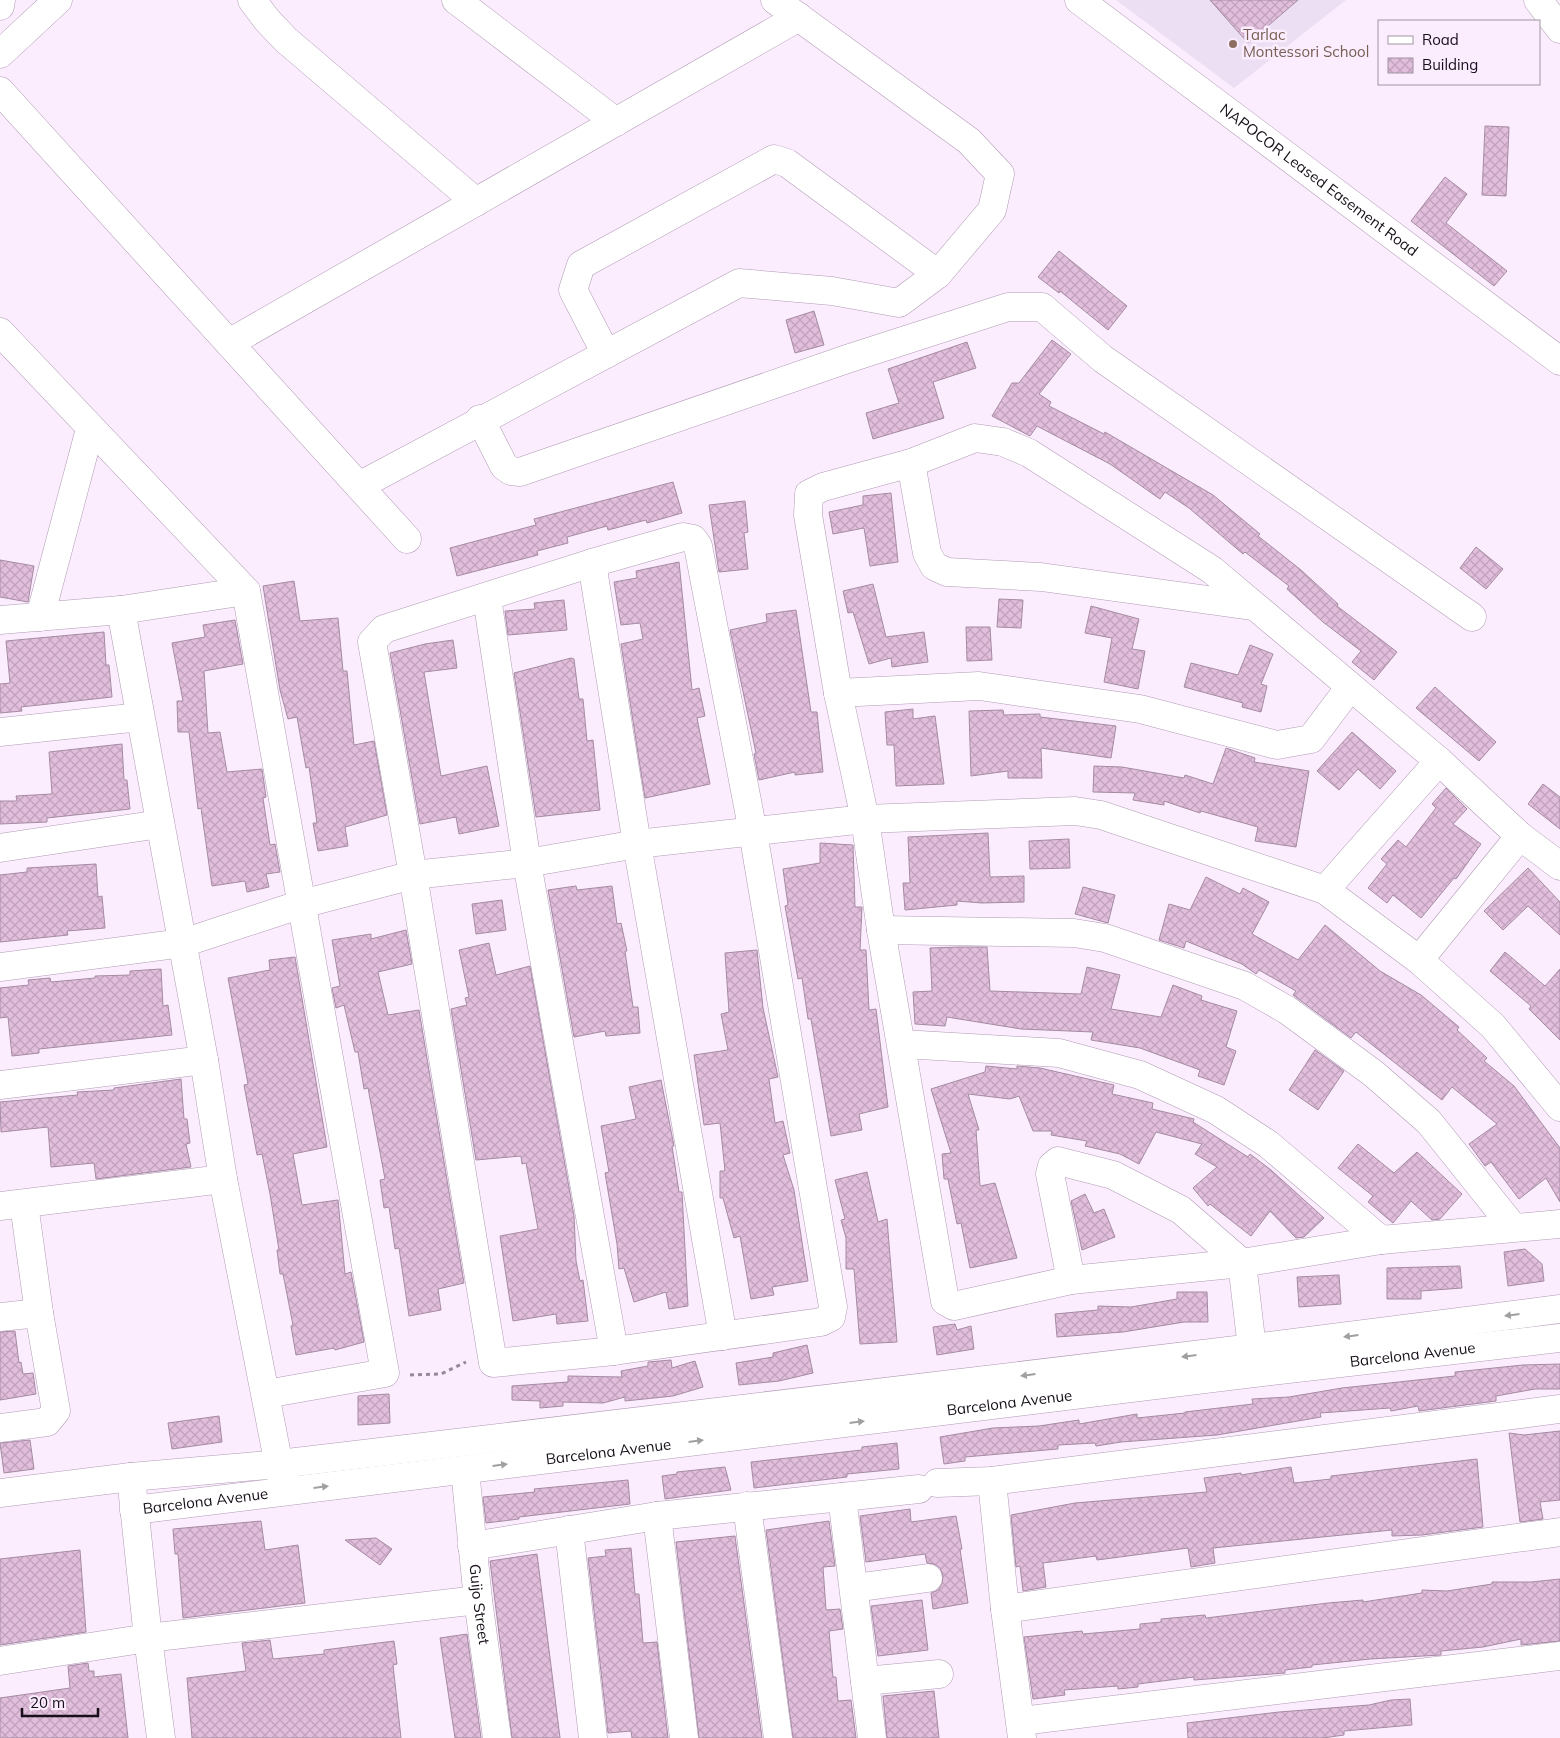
<svg xmlns="http://www.w3.org/2000/svg" width="1560" height="1738" font-family="Mulish,sans-serif">
<defs>
<pattern id="building-cross-hatch" width="8" height="8" patternUnits="userSpaceOnUse" patternTransform="scale(1.25)"><rect width="8" height="8" fill="#e2bedd"/><path d="M0 0l8 8M0 8l8-8" fill="none" stroke="#c1a2bd"/></pattern>
</defs>
<rect width="100%" height="100%" fill="#fbedfe"/>
<polygon fill="#ecdff3" points="1116,0 1346,0 1234,88"/>
<g fill="url(#building-cross-hatch)" stroke="#a58ba2">
<polygon points="1210,0 1298,0 1248,43"/>
<polygon points="1485,126 1509,127 1506,196 1482,195"/>
<polygon points="1445,177 1467,194 1446,223 1507,271 1494,286 1411,221"/>
<polygon points="1059,251 1127,306 1108,330 1060,291 1059,293 1038,277"/>
<polygon points="814,311 824,345 795,353 786,320"/>
<polygon points="1052,340 1071,354 1039,394 1051,402 1049,406 1104,434 1105,432 1213,495 1260,534 1258,536 1301,570 1338,604 1337,606 1397,652 1374,680 1352,662 1361,651 1323,622 1287,589 1289,586 1245,552 1243,554 1189,508 1165,492 1160,499 1110,464 1037,426 1030,436 992,416 1012,383 1019,383"/>
<polygon points="967,342 976,368 933,382 944,418 873,439 866,413 899,403 888,369"/>
<polygon points="673,482 682,513 647,523 646,520 608,530 607,526 567,537 568,543 537,551 538,555 457,576 450,548 536,525 534,519"/>
<polygon points="891,493 898,562 870,566 864,528 833,534 829,512 863,505 863,496"/>
<polygon points="745,501 748,532 744,533 748,569 719,572 709,505"/>
<polygon points="1476,547 1503,569 1486,589 1460,568"/>
<polygon points="0,560 34,566 28,602 0,597"/>
<polygon points="679,562 692,690 699,688 705,716 697,718 710,784 645,798 621,644 643,639 640,623 621,625 614,582 637,578 636,571"/>
<polygon points="294,581 300,621 338,618 343,671 347,671 354,745 374,741 387,815 345,827 348,846 318,851 313,823 317,823 309,767 306,768 297,717 288,719 280,690 263,586"/>
<polygon points="873,584 886,637 924,632 928,662 892,667 891,658 869,664 853,612 848,613 843,591"/>
<polygon points="999,599 1023,600 1021,628 997,627"/>
<polygon points="564,600 567,630 508,635 505,611 535,609 534,603"/>
<polygon points="1091,606 1139,619 1132,649 1145,651 1138,689 1104,682 1112,638 1085,633"/>
<polygon points="796,610 811,712 817,712 823,772 795,775 795,772 759,780 754,754 756,753 730,630 767,622 766,614"/>
<polygon points="235,620 243,664 204,671 208,733 220,732 227,772 262,769 266,797 263,798 270,845 275,844 280,872 266,874 269,887 247,892 245,881 212,886 201,808 198,809 189,732 178,732 177,701 183,701 172,643 205,637 203,625"/>
<polygon points="966,627 990,627 992,660 967,661"/>
<polygon points="104,632 106,665 109,665 112,697 21,707 22,711 0,713 0,684 10,683 6,641"/>
<polygon points="453,640 457,668 424,672 441,776 487,766 499,826 459,834 456,817 420,824 390,653 425,644"/>
<polygon points="1250,645 1273,654 1261,684 1267,686 1261,712 1242,707 1243,703 1184,687 1191,663 1238,675"/>
<polygon points="571,658 574,659 579,699 583,699 587,741 593,740 600,810 536,817 514,673"/>
<polygon points="1435,687 1496,742 1479,761 1416,708"/>
<polygon points="913,709 913,719 935,716 944,784 896,786 894,745 887,745 885,712"/>
<polygon points="1003,710 1004,715 1040,714 1040,717 1116,726 1111,758 1041,748 1042,778 1008,778 1008,771 971,776 969,711"/>
<polygon points="1352,732 1396,771 1380,789 1358,769 1339,790 1317,771"/>
<polygon points="122,744 124,780 127,780 130,809 47,818 47,822 0,824 0,801 17,801 16,796 52,794 49,752"/>
<polygon points="1226,748 1255,758 1254,762 1309,771 1296,847 1255,841 1258,827 1201,811 1200,813 1164,801 1164,805 1133,800 1135,793 1093,792 1094,766 1122,767 1184,778 1185,775 1213,784"/>
<polygon points="1543,784 1560,797 1560,829 1528,804"/>
<polygon points="1446,788 1467,809 1453,824 1481,844 1456,879 1454,878 1421,918 1393,895 1387,903 1368,888 1387,864 1381,859 1398,840 1406,847 1436,808 1432,804"/>
<polygon points="988,833 990,877 1024,876 1024,902 982,903 957,901 957,905 905,910 903,883 910,883 908,837"/>
<polygon points="1069,839 1070,868 1030,869 1029,841"/>
<polygon points="820,843 853,845 855,907 862,907 860,950 866,950 869,1010 876,1009 888,1107 859,1114 862,1130 831,1136 811,1019 808,1019 802,978 798,979 785,906 788,905 783,869 820,863"/>
<polygon points="96,864 98,897 102,896 105,928 67,931 68,935 0,942 0,875 27,872 27,868"/>
<polygon points="1528,868 1560,902 1560,935 1528,906 1503,930 1484,911"/>
<polygon points="1206,877 1240,894 1243,888 1269,902 1252,934 1298,960 1325,925 1380,971 1421,995 1459,1027 1457,1030 1487,1058 1484,1061 1514,1086 1560,1148 1560,1202 1546,1178 1519,1199 1491,1162 1485,1166 1469,1144 1497,1124 1452,1087 1442,1100 1356,1032 1351,1038 1293,995 1296,991 1259,970 1256,974 1242,964 1186,941 1184,948 1159,940 1169,904 1190,910"/>
<polygon points="576,886 577,890 612,886 617,924 621,923 627,951 625,951 633,1007 638,1007 640,1033 606,1036 605,1031 574,1037 548,890"/>
<polygon points="1083,887 1115,895 1108,923 1075,914"/>
<polygon points="502,900 506,930 476,934 472,904"/>
<polygon points="406,930 412,964 378,972 388,1015 419,1010 464,1283 438,1289 441,1310 409,1316 399,1248 395,1249 389,1207 384,1208 380,1180 385,1179 368,1088 364,1089 358,1052 355,1052 344,1005 336,1008 332,988 340,986 332,940 371,934 371,939"/>
<polygon points="489,943 496,975 530,966 574,1216 576,1261 580,1281 583,1280 588,1321 557,1324 556,1314 513,1321 500,1236 538,1229 526,1163 522,1164 521,1156 476,1160 451,1009 467,1005 465,998 469,997 459,950"/>
<polygon points="960,947 987,947 990,991 1081,994 1087,967 1120,975 1111,1009 1161,1017 1173,985 1202,996 1201,1000 1237,1011 1226,1047 1236,1051 1224,1085 1198,1076 1200,1070 1140,1048 1091,1040 1093,1032 1021,1029 947,1017 945,1026 915,1024 913,992 932,991 930,948"/>
<polygon points="757,950 763,1008 778,1077 769,1079 775,1123 783,1121 790,1153 783,1155 794,1190 808,1281 772,1287 774,1295 751,1299 740,1236 734,1238 723,1198 720,1198 720,1171 725,1171 720,1123 704,1125 694,1055 728,1050 721,1014 729,1012 725,953"/>
<polygon points="1505,952 1545,986 1560,969 1560,1040 1529,1009 1531,1006 1490,971"/>
<polygon points="295,957 327,1147 293,1154 302,1205 338,1200 345,1274 351,1272 364,1342 335,1350 334,1348 296,1355 291,1326 293,1325 283,1274 280,1274 277,1250 279,1250 270,1194 262,1154 257,1155 244,1085 248,1084 228,978 270,970 269,960"/>
<polygon points="161,969 163,1006 168,1005 172,1035 39,1049 39,1053 12,1056 8,1017 0,1018 0,988 29,985 28,980 50,978 51,982 95,978 95,976 130,975 130,971"/>
<polygon points="1315,1050 1344,1071 1318,1110 1289,1090"/>
<polygon points="986,1066 1017,1069 1017,1066 1040,1068 1114,1085 1112,1094 1153,1103 1152,1109 1194,1119 1193,1122 1248,1157 1250,1154 1271,1170 1324,1218 1304,1237 1296,1238 1270,1211 1251,1236 1210,1204 1208,1206 1193,1188 1217,1167 1195,1154 1202,1144 1156,1132 1139,1164 1120,1154 1085,1146 1087,1141 1051,1135 1052,1131 1033,1131 1019,1096 1010,1099 968,1094 979,1130 976,1130 980,1186 995,1183 1017,1258 970,1268 961,1223 957,1224 948,1179 944,1179 942,1154 951,1153 931,1089 985,1072"/>
<polygon points="181,1079 184,1119 187,1119 190,1143 186,1144 191,1167 96,1179 94,1163 51,1167 48,1127 1,1132 0,1102 78,1095 77,1092 114,1090 114,1088"/>
<polygon points="661,1080 674,1146 672,1146 679,1192 682,1192 688,1306 669,1309 666,1292 634,1302 624,1268 619,1269 617,1244 605,1173 609,1172 601,1126 636,1119 629,1087"/>
<polygon points="1358,1144 1394,1173 1417,1152 1462,1194 1440,1219 1432,1220 1411,1201 1393,1223 1368,1202 1373,1196 1338,1168"/>
<polygon points="867,1172 878,1222 887,1219 897,1342 860,1344 854,1269 846,1269 846,1238 841,1220 845,1219 835,1180"/>
<polygon points="1085,1194 1094,1213 1104,1209 1115,1237 1082,1250 1071,1201"/>
<polygon points="1525,1249 1542,1264 1544,1281 1508,1286 1504,1252"/>
<polygon points="1460,1266 1462,1288 1421,1291 1421,1299 1387,1299 1387,1268"/>
<polygon points="1339,1275 1341,1304 1299,1307 1297,1277"/>
<polygon points="1177,1292 1207,1292 1208,1322 1184,1322 1123,1332 1057,1337 1055,1314 1098,1310 1098,1306 1131,1307 1177,1299"/>
<polygon points="955,1324 957,1330 971,1326 974,1349 937,1355 933,1327"/>
<polygon points="15,1331 19,1363 21,1362 23,1374 33,1373 36,1394 0,1400 0,1332"/>
<polygon points="807,1345 813,1373 779,1381 739,1385 736,1363 773,1357 773,1353"/>
<polygon points="671,1360 672,1368 695,1361 703,1387 673,1396 625,1401 625,1397 603,1403 563,1402 563,1406 540,1408 540,1401 512,1400 512,1386 568,1382 568,1376 622,1377 621,1371 648,1366 648,1362"/>
<polygon points="1560,1364 1560,1389 1535,1389 1496,1396 1496,1401 1419,1411 1418,1406 1391,1411 1390,1408 1320,1413 1321,1417 1217,1435 1121,1442 1096,1446 1095,1443 1058,1445 1058,1449 965,1457 965,1461 944,1464 940,1437 993,1428 1039,1426 1079,1420 1079,1424 1137,1414 1137,1418 1185,1413 1185,1412 1253,1404 1252,1399 1289,1397 1342,1388 1455,1376 1455,1372 1523,1365"/>
<polygon points="389,1394 390,1423 358,1425 358,1396"/>
<polygon points="219,1416 222,1442 172,1449 168,1423"/>
<polygon points="1560,1431 1560,1500 1540,1502 1543,1519 1520,1522 1509,1433 1524,1435"/>
<polygon points="30,1440 34,1469 4,1473 0,1443"/>
<polygon points="897,1443 899,1469 847,1474 847,1477 754,1488 751,1462 862,1450 862,1447"/>
<polygon points="1477,1459 1483,1527 1422,1535 1392,1536 1392,1530 1213,1548 1215,1563 1191,1567 1188,1548 1097,1560 1096,1556 1043,1563 1046,1587 1023,1591 1020,1566 1016,1567 1011,1515 1075,1503 1207,1492 1204,1478 1241,1473 1241,1475 1291,1467 1294,1483 1331,1479 1331,1476"/>
<polygon points="725,1467 731,1490 665,1499 662,1476 677,1474 677,1472"/>
<polygon points="628,1480 630,1504 519,1517 519,1519 486,1523 483,1497 535,1492 534,1489"/>
<polygon points="910,1509 911,1522 956,1516 962,1549 960,1549 968,1603 933,1609 931,1593 938,1590 942,1584 943,1576 940,1568 934,1564 927,1563 925,1554 866,1562 860,1516"/>
<polygon points="261,1521 265,1550 298,1545 305,1603 183,1618 178,1554 175,1554 173,1529"/>
<polygon points="829,1521 835,1566 823,1567 826,1610 840,1609 843,1629 829,1631 833,1677 836,1677 838,1701 851,1700 856,1738 793,1738 766,1530"/>
<polygon points="735,1536 762,1738 699,1738 676,1542"/>
<polygon points="376,1538 392,1549 380,1565 345,1540"/>
<polygon points="631,1548 635,1594 639,1594 643,1643 657,1642 668,1738 632,1738 631,1731 608,1733 588,1558 606,1556 605,1550"/>
<polygon points="80,1550 86,1632 0,1645 0,1559"/>
<polygon points="537,1554 560,1738 512,1738 490,1561"/>
<polygon points="1560,1579 1560,1641 1521,1645 1521,1639 1483,1647 1441,1651 1441,1655 1370,1659 1312,1665 1312,1667 1285,1670 1285,1673 1194,1680 1194,1677 1138,1684 1138,1687 1118,1689 1118,1686 1064,1690 1065,1695 1033,1699 1024,1637 1082,1631 1083,1634 1140,1629 1140,1624 1161,1622 1161,1619 1205,1615 1206,1618 1328,1603 1363,1600 1363,1602 1422,1593 1422,1590 1447,1591 1492,1584 1492,1582 1531,1582"/>
<polygon points="922,1600 928,1650 878,1656 871,1606"/>
<polygon points="467,1634 481,1738 455,1738 440,1638"/>
<polygon points="270,1640 273,1659 324,1654 324,1650 394,1641 397,1664 393,1665 401,1738 192,1738 187,1678 246,1671 242,1643"/>
<polygon points="88,1663 89,1671 94,1671 94,1677 121,1674 128,1738 0,1738 0,1698 70,1688 68,1666"/>
<polygon points="934,1691 939,1738 887,1738 883,1696"/>
<polygon points="1410,1699 1412,1725 1344,1731 1344,1735 1323,1738 1188,1738 1187,1723 1279,1712 1369,1705 1391,1700"/>
</g>
<g fill="none" stroke-linecap="round" stroke-linejoin="round">
<defs>
<g id="minor">
<polyline points="252,0 267,20 286,40 476,202"/>
<polyline points="456,0 616,122"/>
<path id="s1" d="M 1079,0 L 1560,361"/>
<polyline points="1538,0 1560,29"/>
<polyline points="0,6 1,0"/>
<polyline points="0,54 58,0"/>
<polyline points="0,91 407,539"/>
<polyline points="0,332 246,591 385,1373 266,1394"/>
<polyline points="229,343 799,17"/>
<polyline points="606,354 573,290 581,265 774,159 787,163 938,274"/>
<polyline points="480,419 504,466 511,471 520,472 850,358 1008,307 1042,307 1103,359 1472,617"/>
<polyline points="911,463 927,553 934,566 947,572 1041,577 1252,606"/>
<polyline points="359,486 739,283 832,291 899,303 938,274 992,210 1000,174 969,141 775,0"/>
<polygon points="683,537 693,539 698,546 753,832 833,1307 831,1317 821,1322 614,1351 493,1363 413,875 372,642 384,629 592,563"/>
<polyline points="592,563 637,844 723,1336"/>
<polyline points="487,598 527,863 614,1351"/>
<polyline points="121,610 204,1060 223,1179 282,1481"/>
<polyline points="40,617 90,429"/>
<polyline points="0,620 121,610 246,591"/>
<polyline points="838,693 979,686 1140,709 1277,745 1311,739 1350,687"/>
<polyline points="0,732 140,717"/>
<polyline points="1439,761 1520,836"/>
<polyline points="0,848 160,824"/>
<polyline points="1325,890 1439,761 1212,570 1029,453 1003,442 975,438 911,463 823,487 809,494 808,515 838,693 865,819 881,930 945,1301 954,1306 1071,1280 1242,1263 1381,1240 1560,1224"/>
<polyline points="881,930 1074,933 1105,938 1245,986 1287,1010 1374,1074 1429,1122 1513,1227"/>
<polyline points="1419,960 1520,836 1560,866"/>
<polyline points="0,967 183,943 302,904 413,875 527,863 637,844 865,819 1075,811 1101,815 1325,890 1419,960 1493,1026 1560,1107"/>
<polyline points="902,1044 1059,1053 1140,1075 1216,1110 1268,1144 1381,1240"/>
<polyline points="0,1085 204,1060"/>
<polyline points="0,1206 223,1179"/>
<polyline points="1071,1280 1050,1174 1052,1166 1058,1161 1113,1175 1181,1210 1242,1263 1254,1365"/>
<polyline points="0,1317 39,1313"/>
<polyline points="0,1428 47,1422 56,1411 39,1313 24,1204"/>
<path id="s2" d="M 465,1470 L 478,1600 L 497,1738"/>
<polyline points="992,1481 1005,1609 1022,1738"/>
<polyline points="937,1483 992,1481 1560,1409"/>
<polyline points="0,1493 131,1477"/>
<polyline points="842,1497 919,1489"/>
<polyline points="747,1506 778,1738"/>
<path id="s3" d="M 134,1510 L 1254,1373 L 1560,1338"/>
<polyline points="657,1516 684,1738"/>
<polyline points="569,1530 593,1738"/>
<polyline points="472,1546 657,1516 842,1497 872,1738"/>
<polyline points="854,1588 928,1578"/>
<polyline points="1005,1609 1560,1532"/>
<polyline points="0,1661 148,1638 478,1600"/>
<polyline points="865,1681 939,1674"/>
<polyline points="1021,1721 1560,1656"/>
<polyline points="161,1738 148,1638 131,1477 279,1464 1253,1348 1560,1309"/>
</g>
</defs>
<use href="#minor" stroke="#b19ab5" stroke-width="29"/>
<polyline stroke="#958a98" stroke-width="3" stroke-dasharray="4 4" stroke-linecap="butt" points="410,1375 441,1374 466,1362"/>
<use href="#minor" stroke="#fff" stroke-width="28"/>
</g>
<defs><path id="oneway-solid" d="M-6-.8H1V-3.2L6.5 0L1 3.2V.8H-6Z" transform="scale(1.25)"/></defs>
<g fill="#a29fa3">
<use href="#oneway-solid" transform="translate(1512 1315) rotate(173)"/>
<use href="#oneway-solid" transform="translate(1351 1336) rotate(173)"/>
<use href="#oneway-solid" transform="translate(1189 1356) rotate(173)"/>
<use href="#oneway-solid" transform="translate(1028 1375) rotate(173)"/>
<use href="#oneway-solid" transform="translate(857 1422) rotate(-7)"/>
<use href="#oneway-solid" transform="translate(696 1441) rotate(-7)"/>
<use href="#oneway-solid" transform="translate(500 1465) rotate(-7)"/>
<use href="#oneway-solid" transform="translate(321 1487) rotate(-7)"/>
</g>
<circle fill="#8d6e63" stroke="#fbedfe" stroke-width="2" cx="1233" cy="44" r="5"/>
<g text-anchor="middle" stroke-width="5" stroke-linejoin="round" paint-order="stroke">
<g font-size="15" fill="#785e54" stroke="#fbedfe" text-anchor="start">
<text x="1243" y="40">Tarlac<tspan x="1243" dy="17">Montessori School</tspan></text>
</g>
<g font-size="15" fill="#170f19" stroke="#fbedfe">
<text dy="5" stroke="none"><textPath href="#s1" startOffset="300">NAPOCOR Leased Easement Road</textPath></text>
<text dy="5" stroke="none"><textPath href="#s3" startOffset="1288">Barcelona Avenue</textPath></text>
<text dy="5" stroke="none"><textPath href="#s3" startOffset="882">Barcelona Avenue</textPath></text>
<text dy="5" stroke="none"><textPath href="#s3" startOffset="478">Barcelona Avenue</textPath></text>
<text dy="5" stroke="none"><textPath href="#s3" startOffset="72">Barcelona Avenue</textPath></text>
<text dy="5" stroke="none"><textPath href="#s2" startOffset="135">Guijo Street</textPath></text>
</g>
</g>
<rect x="1378" y="20" width="162" height="65" fill="#fbedfe" stroke="#a094a2"/>
<rect x="1388" y="36" width="25" height="8" fill="#ffffff" stroke="#a094a2"/>
<text x="1422" y="45" font-size="15" fill="#170f19">Road</text>
<rect x="1388" y="58" width="25" height="15" fill="url(#building-cross-hatch)" stroke="#a094a2"/>
<text x="1422" y="70" font-size="15" fill="#170f19">Building</text>
<path d="M22 1708v8h76v-8" fill="none" stroke="#170f19" stroke-width="2.5"/>
<text x="30" y="1708" font-size="15" fill="#170f19" stroke="#fbedfe" stroke-width="4" paint-order="stroke">20 m</text>
</svg>
